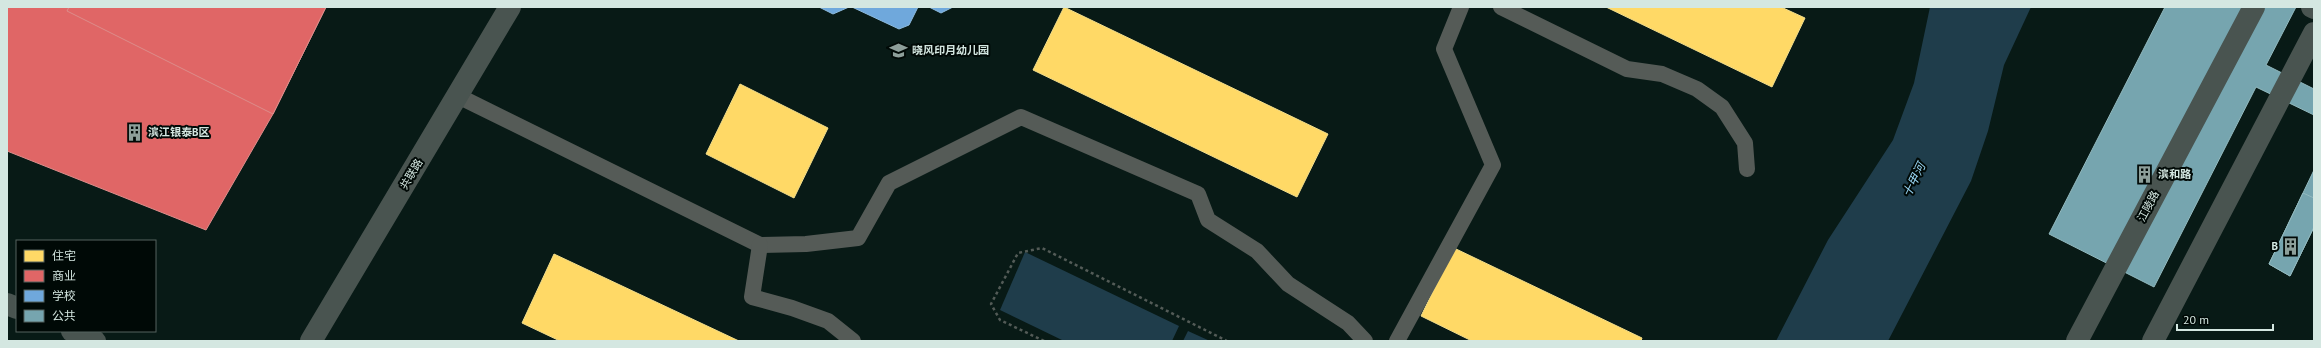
<svg xmlns="http://www.w3.org/2000/svg" width="2321" height="348" font-family="'PT Sans','Noto Sans SC',sans-serif">
<rect width="100%" height="100%" fill="#081a16"/>
<g fill="#1f3d4b">
<polygon points="1930,7 2031,7 2004,65 1988,131 1971,181 1888,341 1776,341 1828,240 1893,140 1914,83"/>
<polygon points="1025,252 1179,326 1172,341 1064,341 1000,310"/>
<polygon points="1188,331 1210,341 1183,341"/>
</g>
<g fill="#ffd966" stroke="#f2dd8b">
<polygon points="1064,7 1328,134 1297,197 1033,70"/>
<polygon points="1606,7 1781,7 1805,18 1772,87"/>
<polygon points="740,84 828,128 794,198 706,154"/>
<polygon points="1454,248 1642,338 1641,341 1472,341 1421,316"/>
<polygon points="554,254 739,341 560,341 522,323"/>
</g>
<g fill="#e06666" stroke="#dc8d8b">
<polygon points="7,7 326,7 273,114 206,230 7,151"/>
<polygon points="69,7 326,7 273,114 67,11"/>
</g>
<g fill="#6fa8dc" stroke="#8dbbde">
<polygon points="819,7 849,7 833,14"/>
<polygon points="852,7 918,7 909,25 899,29"/>
<polygon points="929,7 953,7 941,13"/>
</g>
<g fill="#76a5af" stroke="#92b9be">
<polygon points="2165,7 2296,7 2266,65 2314,89 2314,115 2256,87 2154,287 2049,234"/>
<polygon points="2314,170 2314,227 2290,276 2269,264"/>
<polygon points="2303,193 2314,198 2314,227 2290,276 2269,264"/>
</g>
<g fill="none" stroke-linecap="round" stroke-linejoin="round">
<polyline stroke="#535b57" stroke-width="2.5" stroke-dasharray="3 3" stroke-linecap="butt" points="1044,341 1000,320 991,304 1018,253 1042,248 1227,341"/>
<g stroke="#555b57" stroke-width="16">
<polyline points="1501,7 1627,69 1662,74 1697,89 1722,107 1745,143 1747,169"/>
<polyline points="458,96 760,245 806,244 858,238 889,183 1021,117 1198,194 1208,220 1257,251 1288,284 1348,323 1365,341"/>
<polyline points="760,245 752,297 792,308 828,321 853,341"/>
<polyline points="1397,341 1493,165 1444,49 1461,7"/>
</g>
<g stroke="#495450" stroke-width="22">
<polyline points="2312,7 2314,8"/>
<polyline points="7,304 17,308"/>
<polyline points="72,331 95,341"/>
<polyline points="311,341 510,7"/>
<polyline points="2077,341 2254,7"/>
<polyline points="2153,341 2314,33"/>
</g>
</g>
<defs>
<symbol id="school-bare" viewBox="-9 -9 18 18"><path d="M0-5L7-2L0 1L-7-2ZM-4 1L0 2.5L4 1V4Q0 6-4 4Z" fill="#8d9f9a" stroke="#000906" stroke-width="2.5" paint-order="stroke"/></symbol>
<symbol id="building-bare" viewBox="-9 -9 18 18"><path d="M-4-6H4V6H1V3H-1V6H-4ZM-2.5-4.3h1.7v1.8h-1.7ZM.8-4.3h1.7v1.8H.8ZM-2.5-1h1.7V.8h-1.7ZM.8-1h1.7V.8H.8Z" fill="#8d9f9a" stroke="#000906" stroke-width="2.5" paint-order="stroke"/></symbol>
</defs>
<g fill-rule="evenodd">
<use href="#school-bare" x="886" y="38" width="25" height="25"/>
<use href="#building-bare" x="122" y="120" width="25" height="25"/>
<use href="#building-bare" x="2132" y="162" width="25" height="25"/>
<use href="#building-bare" x="2278" y="234" width="25" height="25"/>
</g>
<g text-anchor="middle" stroke-width="4" stroke-linejoin="round" paint-order="stroke">
<g font-size="11" font-weight="bold" fill="#d4e7e1" stroke="#000906" text-anchor="start">
<text x="912" y="54">晓风印月幼儿园</text>
<text x="148" y="136">滨江银泰B区</text>
<text x="2158" y="178">滨和路</text>
<text x="2278" y="250" text-anchor="end">B</text>
</g>
<g font-size="11" fill="#d4e7e1" stroke="#000906">
<text transform="translate(411 174) rotate(-59)" y="4">共联路</text>
<text transform="translate(2148 206) rotate(-62)" y="4">江陵路</text>
</g>
<g font-size="12" font-style="italic" fill="#9ad8f7" stroke="#000906">
<text transform="translate(1914 180) rotate(-64)" y="4">十甲河</text>
</g>
</g>
<rect width="2321" height="348" fill="none" stroke="#d4e7e1" stroke-width="16"/>
<rect x="16" y="240" width="140" height="92" fill="#000906" stroke="#55625e"/>
<rect x="24" y="250" width="20" height="12" fill="#ffd966" stroke="#55625e"/>
<text x="52" y="260" font-size="12" fill="#d4e7e1">住宅</text>
<rect x="24" y="270" width="20" height="12" fill="#e06666" stroke="#55625e"/>
<text x="52" y="280" font-size="12" fill="#d4e7e1">商业</text>
<rect x="24" y="290" width="20" height="12" fill="#6fa8dc" stroke="#55625e"/>
<text x="52" y="300" font-size="12" fill="#d4e7e1">学校</text>
<rect x="24" y="310" width="20" height="12" fill="#76a5af" stroke="#55625e"/>
<text x="52" y="320" font-size="12" fill="#d4e7e1">公共</text>
<path d="M2177 324v6h96v-6" fill="none" stroke="#d4e7e1" stroke-width="2"/>
<text x="2183" y="324" font-size="12" fill="#d4e7e1" stroke="#000906" stroke-width="3" paint-order="stroke">20 m</text>
</svg>
